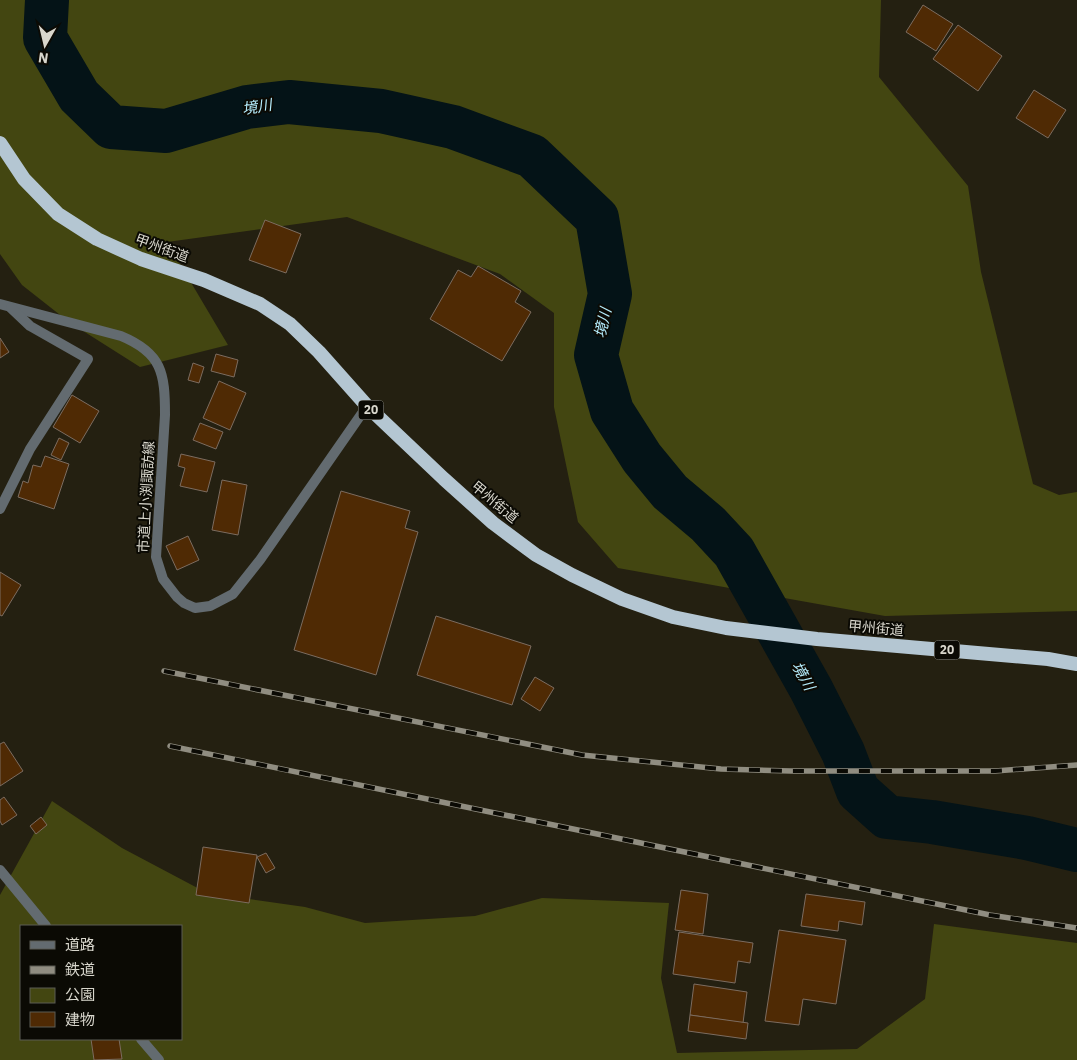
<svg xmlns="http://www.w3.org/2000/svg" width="1077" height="1060" font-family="'IBM Plex Sans','Noto Sans JP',sans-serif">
<rect width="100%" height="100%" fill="#242011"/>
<g fill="#434611" fill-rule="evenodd">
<polygon points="0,0 881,0 879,77 968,186 981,272 1033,484 1059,495 1077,492 1077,611 885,616 618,568 578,522 554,407 554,313 500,274 347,217 167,242 228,345 140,367 69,322 22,285 0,254"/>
<path d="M 52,801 L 122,848 L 207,893 L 305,907 L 365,923 L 475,916 L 542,898 L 669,903 L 661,978 L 677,1053 L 857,1049 L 925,999 L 934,924 L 1077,943 L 1077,1060 L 0,1060 L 0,895 ZM 21,926 L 181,926 L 181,1039 L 21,1039 Z"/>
</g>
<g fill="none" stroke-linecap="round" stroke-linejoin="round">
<polyline stroke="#041317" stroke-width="44" points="47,0 45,38 79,96 111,127 166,131 247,107 289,102 381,111 453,127 532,156 597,218 610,294 596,355 612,411 642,458 670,492 708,524 734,552 811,689 843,752 858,791 887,817 932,822 1027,838 1077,850"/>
</g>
<g fill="#4f2a04" stroke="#7c6c60">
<polygon points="923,5 953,24 936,51 906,32"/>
<polygon points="958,25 1002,56 978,91 933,59"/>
<polygon points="1034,90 1066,110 1048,138 1016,118"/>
<polygon points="265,220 301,234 286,273 249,260"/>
<polygon points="478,266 521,291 515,302 531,312 502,361 430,319 458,270 471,277"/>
<polygon points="0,338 9,352 0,358"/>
<polygon points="216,354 238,360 234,377 211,371"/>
<polygon points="193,363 204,367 199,383 188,380"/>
<polygon points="219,381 246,393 230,430 203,418"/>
<polygon points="72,395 99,411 80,443 53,427"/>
<polygon points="200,423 223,432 216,449 193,440"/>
<polygon points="59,438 69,443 61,460 51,455"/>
<polygon points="181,454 215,462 207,492 180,486 185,468 178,466"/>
<polygon points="45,456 69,464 54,509 18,497 23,481 28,483 33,465 41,467"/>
<polygon points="222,480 247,485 238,535 212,530"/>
<polygon points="341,491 410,511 405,528 418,532 376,675 294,650"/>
<polygon points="188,536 199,560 177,570 166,546"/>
<polygon points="0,572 21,585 2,616 0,615"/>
<polygon points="436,616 531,646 512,705 417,675"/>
<polygon points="535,677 554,688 540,711 521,699"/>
<polygon points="4,742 23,771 0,786 0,744"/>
<polygon points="4,797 17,815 2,825 0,821 0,800"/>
<polygon points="41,817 47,825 36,834 30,826"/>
<polygon points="203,847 257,855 249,903 196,895"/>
<polygon points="266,853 275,868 266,873 257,857"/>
<polygon points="681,890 708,894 703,934 675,930"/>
<polygon points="806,894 865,902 862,925 839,921 838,931 801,926"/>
<polygon points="779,930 846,940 836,1004 803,999 799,1025 765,1021"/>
<polygon points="679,932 753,943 750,963 738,961 735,983 673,974"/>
<polygon points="694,984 747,992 743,1023 690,1015"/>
<polygon points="690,1015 748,1023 746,1039 688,1031"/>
<polygon points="91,1039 119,1039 122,1059 94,1060"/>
</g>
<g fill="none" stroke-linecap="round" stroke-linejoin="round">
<g stroke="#636b70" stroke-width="10">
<path d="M 0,304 L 121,336 C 162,353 165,373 165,415 L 156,557 L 163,579 L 177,597 L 184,603 L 195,608 L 210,606 L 233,594 L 260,560 L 367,406"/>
<polyline points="0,509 30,449 88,359 30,326 11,308"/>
<polyline points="0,870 46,926"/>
<polyline points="141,1039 159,1060"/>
</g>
<polyline stroke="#b4c6d2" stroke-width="14" points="0,143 24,179 58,214 97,239 141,259 204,280 260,304 290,324 319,352 367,406 444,479 493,523 536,555 572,575 622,599 673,617 726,628 817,639 1048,659 1077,664"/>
<defs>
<g id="rail">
<polyline points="164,671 582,755 721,769 791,771 995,771 1077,765"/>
<polyline points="170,746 990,915 1077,928"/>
</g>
</defs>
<use href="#rail" stroke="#908d81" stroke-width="5.5"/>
<use href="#rail" stroke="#0b0a04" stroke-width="4" stroke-dasharray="11" stroke-linecap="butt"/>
</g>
<g text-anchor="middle" stroke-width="4" stroke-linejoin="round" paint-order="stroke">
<g fill="#0b0a04" stroke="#9a9990" stroke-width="1">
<rect x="358.5" y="400.5" width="25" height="19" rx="4"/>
<rect x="934.5" y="640.5" width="25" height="19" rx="4"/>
</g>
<g font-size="12" font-weight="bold" fill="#d8d6cc">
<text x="371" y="414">20</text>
<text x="947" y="654">20</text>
</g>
<g font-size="14" fill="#d8d6cc" stroke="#0b0a04">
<text transform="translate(162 248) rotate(20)" y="5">甲州街道</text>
<text transform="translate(146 497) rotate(-87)" y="5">市道上小渕諏訪線</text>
<text transform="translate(495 502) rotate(40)" y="5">甲州街道</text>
<text transform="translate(876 628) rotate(5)" y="5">甲州街道</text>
</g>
<g font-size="15" font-style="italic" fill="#b5edfd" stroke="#0b0a04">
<text transform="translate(257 107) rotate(-9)" y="5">境川</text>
<text transform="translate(603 323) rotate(-77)" y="5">境川</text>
<text transform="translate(803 676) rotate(61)" y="5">境川</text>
</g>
</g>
<rect x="20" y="925" width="162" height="115" fill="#0b0a04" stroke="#5d5c54"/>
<rect x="30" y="941" width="25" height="8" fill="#636b70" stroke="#5d5c54"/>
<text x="65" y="950" font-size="15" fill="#d8d6cc">道路</text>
<rect x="30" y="966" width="25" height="8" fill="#908d81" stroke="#5d5c54"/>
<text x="65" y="975" font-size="15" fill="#d8d6cc">鉄道</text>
<rect x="30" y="988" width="25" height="15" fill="#434611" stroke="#5d5c54"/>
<text x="65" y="1000" font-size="15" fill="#d8d6cc">公園</text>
<rect x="30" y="1012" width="25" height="15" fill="#4f2a04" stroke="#5d5c54"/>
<text x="65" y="1025" font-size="15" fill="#d8d6cc">建物</text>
<g transform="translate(45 45) rotate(188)" stroke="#0b0a04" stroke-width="4" paint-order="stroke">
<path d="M0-4L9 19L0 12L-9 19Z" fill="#d8d6cc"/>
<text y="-8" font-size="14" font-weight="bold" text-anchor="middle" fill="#d8d6cc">N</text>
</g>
</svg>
